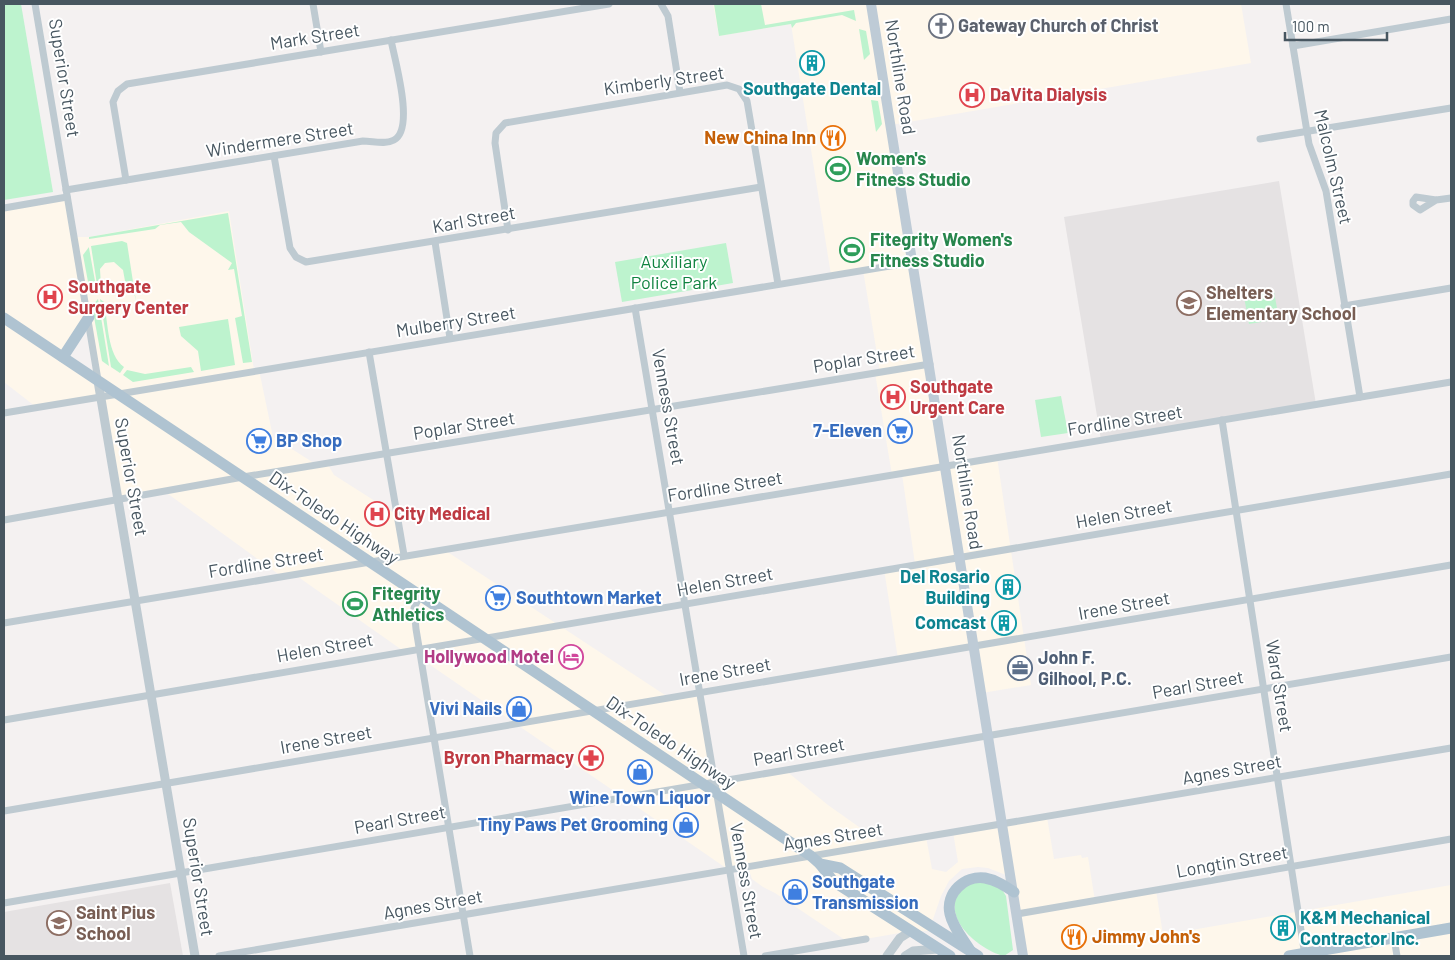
<svg xmlns="http://www.w3.org/2000/svg" width="1455" height="960" font-family="Barlow,sans-serif">
<rect width="100%" height="100%" fill="#f4f1f1"/>
<g fill="#fef7eb" fill-rule="evenodd">
<polygon points="713,4 1241,4 1251,63 891,125 947,465 997,457 1031,685 982,693 975,646 898,659 884,569 915,564 902,474 892,475 875,373 880,372 863,270 831,275 791,24 719,36"/>
<path d="M 67,197 L 75,237 L 89,237 L 229,211 L 254,370 L 259,370 L 273,437 L 317,465 L 327,463 L 334,475 L 397,515 L 404,555 L 443,549 L 668,697 L 700,692 L 714,782 L 785,770 L 828,805 L 883,844 L 926,837 L 932,869 L 946,872 L 958,862 L 953,832 L 1047,817 L 1054,859 L 1081,855 L 1082,858 L 1088,857 L 1095,901 L 1156,890 L 1163,935 L 1451,885 L 1451,956 L 1023,956 L 1011,877 L 988,868 L 978,867 L 962,869 L 949,881 L 941,896 L 929,931 L 911,931 L 848,942 L 775,893 L 763,887 L 752,879 L 748,867 L 729,870 L 420,658 L 419,648 L 402,650 L 294,574 L 281,576 L 164,491 L 119,499 L 101,396 L 36,407 L 4,382 L 4,208 ZM 89,318 L 98,380 L 63,357 Z"/>
</g>
<g fill="#e5e2e3">
<polygon points="1279,181 1316,404 1101,440 1064,217"/>
<polygon points="170,883 183,956 4,956 4,912"/>
</g>
<g fill="#bdf3ce">
<polygon points="4,4 21,4 53,192 4,200"/>
<polygon points="714,4 761,4 765,25 854,10 856,21 842,15 796,23 792,28 791,24 719,36"/>
<polygon points="859,29 866,31 870,54 864,60"/>
<polygon points="871,100 878,101 882,124 876,132"/>
<polygon points="228,213 252,362 243,363 235,318 242,316 234,269 228,270 232,263 189,232 181,222 160,225 155,229 89,239 89,237"/>
<polygon points="122,241 127,243 136,301 132,284 125,281 123,270 114,262 105,263 100,269 101,287 98,291 91,246"/>
<polygon points="726,243 733,283 622,302 615,262"/>
<polygon points="89,247 89,248 97,292 89,287 83,255"/>
<polygon points="1274,292 1279,319 1249,324 1244,297"/>
<polygon points="98,299 109,366 102,361 92,306"/>
<path d="M 100,299 L 104,302 C 108,321 107,355 124,367 L 120,373 L 111,367 Z"/>
<polygon points="228,319 235,365 201,371 198,351 181,336 179,327"/>
<polygon points="191,367 194,372 133,382 123,375 127,370 145,374"/>
<polygon points="1061,396 1068,433 1041,437 1035,400"/>
<path d="M 980,881 L 1001,888 L 1006,896 L 1013,950 L 1004,956 C 983,951 947,924 956,898 C 958,894 962,889 964,885 Z"/>
</g>
<g fill="none" stroke-linecap="round" stroke-linejoin="round">
<g stroke="#becad1" stroke-width="7">
<polyline points="35,4 98,380"/>
<polyline points="313,4 321,52"/>
<polyline points="661,4 668,16 680,92"/>
<polyline points="1286,4 1309,144 1326,191 1360,397"/>
<polyline points="1293,46 1451,19"/>
<polyline points="1260,139 1451,108"/>
<polyline points="274,156 290,248 296,257 306,262 761,187"/>
<polyline points="126,180 113,102 118,91 127,84 609,4"/>
<path d="M 66,190 L 363,141 C 373,141 385,145 394,140 C 415,129 395,61 391,40"/>
<polyline points="1436,200 1420,210 1413,205 1413,201 1416,197 1436,200 1451,198"/>
<polyline points="4,208 67,197"/>
<polyline points="508,230 495,143 496,133 505,123 727,85 739,89 747,101 778,284"/>
<polyline points="435,242 450,338"/>
<polyline points="1344,306 1451,288"/>
<polyline points="635,308 744,956"/>
<polyline points="369,352 404,555"/>
<polyline points="4,413 914,262"/>
<polyline points="1222,420 1305,956"/>
<polyline points="4,520 243,477 930,364"/>
<polyline points="420,596 414,608 416,629 470,956"/>
<polyline points="4,623 1451,382"/>
<polyline points="4,720 1451,474"/>
<polyline points="4,811 1451,565"/>
<polyline points="4,903 1451,657"/>
<polyline points="1017,914 1451,839"/>
<polyline points="1394,938 1397,956"/>
<polyline points="219,956 1451,748"/>
<polyline points="765,956 866,939"/>
</g>
<g stroke="#becad1" stroke-width="9">
<polyline points="98,381 195,956"/>
<polyline points="887,956 900,938 911,931"/>
<polyline points="905,956 913,951 938,949"/>
</g>
<polyline stroke="#becbd6" stroke-width="10" points="871,4 1023,956"/>
<g stroke="#afc3d1" stroke-width="11">
<polyline points="4,318 811,856 820,864 833,881 950,956"/>
<polyline points="63,357 89,317"/>
<polyline points="820,864 840,868 978,956"/>
<path d="M 971,952 C 964,940 953,928 950,914 C 945,893 965,875 985,878 C 996,880 1005,886 1014,892"/>
<polyline points="1289,956 1451,928"/>
</g>
</g>
<defs>
<symbol id="church-ring" viewBox="-11 -11 22 22"><circle r="9.5" fill="#fff" stroke="#6b7280" stroke-width="1.5"/><path d="M-1.2-6h2.4v3.5h3.3v2.4h-3.3V6h-2.4V-.1h-3.3v-2.4h3.3Z" fill="#6b7280"/></symbol>
<symbol id="building-ring" viewBox="-11 -11 22 22"><circle r="9.5" fill="#fff" stroke="#0f9aa8" stroke-width="1.5"/><path d="M-4-6H4V6H1V3H-1V6H-4ZM-2.5-4.3h1.7v1.8h-1.7ZM.8-4.3h1.7v1.8H.8ZM-2.5-1h1.7V.8h-1.7ZM.8-1h1.7V.8H.8Z" fill="#0f9aa8"/></symbol>
<symbol id="hospital-ring" viewBox="-11 -11 22 22"><circle r="9.5" fill="#fff" stroke="#e0444e" stroke-width="1.5"/><path d="M-5-5h3v3.5h4V-5h3V5h-3V1.5h-4V5h-3Z" fill="#e0444e"/></symbol>
<symbol id="restaurant-ring" viewBox="-11 -11 22 22"><circle r="9.5" fill="#fff" stroke="#e8710a" stroke-width="1.5"/><path d="M-5-6h1v4h1v-4h1v4h1v-4h1v5L-1.5 .5V6h-2V.5L-5-1ZM5-6V6H3V1.5H1.5Q1.5-4 5-6Z" fill="#e8710a"/></symbol>
<symbol id="stadium-ring" viewBox="-11 -11 22 22"><circle r="9.5" fill="#fff" stroke="#2e9e5b" stroke-width="1.5"/><path d="M0-5a6.5 5 0 1 0 0 10a6.5 5 0 1 0 0-10ZM-3.5-1.8h7v3.6h-7Z" fill="#2e9e5b"/></symbol>
<symbol id="school-ring" viewBox="-11 -11 22 22"><circle r="9.5" fill="#fff" stroke="#8d6e63" stroke-width="1.5"/><path d="M0-5L7-2L0 1L-7-2ZM-4 1L0 2.5L4 1V4Q0 6-4 4Z" fill="#8d6e63"/></symbol>
<symbol id="supermarket-ring" viewBox="-11 -11 22 22"><circle r="9.5" fill="#fff" stroke="#3f7fe0" stroke-width="1.5"/><path d="M-6-5.5h2.5l.6 2H6L4.5 2H-2.5L-4.4-4H-6ZM-1.5 3.2a1.3 1.3 0 1 0 .1 0ZM3 3.2a1.3 1.3 0 1 0 .1 0Z" fill="#3f7fe0"/></symbol>
<symbol id="hotel-ring" viewBox="-11 -11 22 22"><circle r="9.5" fill="#fff" stroke="#d1479c" stroke-width="1.5"/><path d="M-6-4.5h1.5V1H6V5H4.5V3h-9V5H-6ZM-4 0a1.8 1.8 0 1 1 3.6 0ZM.5 0V-2.5h3Q6-2.5 6 0Z" fill="#d1479c"/></symbol>
<symbol id="office-ring" viewBox="-11 -11 22 22"><circle r="9.5" fill="#fff" stroke="#5c6f8a" stroke-width="1.5"/><path d="M-6-3h4V-5.5h4V-3h4V5H-6ZM-1-4.5V-3h2v-1.5ZM-6 0V1H6V0Z" fill="#5c6f8a"/></symbol>
<symbol id="shop-ring" viewBox="-11 -11 22 22"><circle r="9.5" fill="#fff" stroke="#3f7fe0" stroke-width="1.5"/><path d="M-5-2.5h2.3a2.7 3.5 0 0 1 5.4 0H5L5.5 6h-11ZM-1.5-2.5h3a1.5 2.3 0 0 0-3 0Z" fill="#3f7fe0"/></symbol>
<symbol id="pharmacy-ring" viewBox="-11 -11 22 22"><circle r="9.5" fill="#fff" stroke="#e0444e" stroke-width="1.5"/><path d="M-2-6h4v4h4v4h-4v4h-4v-4h-4v-4h4Z" fill="#e0444e"/></symbol>
</defs>
<g fill-rule="evenodd">
<use href="#church-ring" x="927" y="12" width="28" height="28"/>
<use href="#building-ring" x="798" y="49" width="28" height="28"/>
<use href="#hospital-ring" x="958" y="81" width="28" height="28"/>
<use href="#restaurant-ring" x="819" y="124" width="28" height="28"/>
<use href="#stadium-ring" x="824" y="155" width="28" height="28"/>
<use href="#stadium-ring" x="838" y="236" width="28" height="28"/>
<use href="#hospital-ring" x="36" y="283" width="28" height="28"/>
<use href="#school-ring" x="1175" y="289" width="28" height="28"/>
<use href="#hospital-ring" x="879" y="383" width="28" height="28"/>
<use href="#supermarket-ring" x="886" y="417" width="28" height="28"/>
<use href="#supermarket-ring" x="245" y="427" width="28" height="28"/>
<use href="#hospital-ring" x="363" y="500" width="28" height="28"/>
<use href="#building-ring" x="994" y="573" width="28" height="28"/>
<use href="#supermarket-ring" x="484" y="584" width="28" height="28"/>
<use href="#stadium-ring" x="341" y="590" width="28" height="28"/>
<use href="#building-ring" x="990" y="609" width="28" height="28"/>
<use href="#hotel-ring" x="557" y="643" width="28" height="28"/>
<use href="#office-ring" x="1006" y="654" width="28" height="28"/>
<use href="#shop-ring" x="505" y="695" width="28" height="28"/>
<use href="#pharmacy-ring" x="577" y="744" width="28" height="28"/>
<use href="#shop-ring" x="626" y="758" width="28" height="28"/>
<use href="#shop-ring" x="672" y="811" width="28" height="28"/>
<use href="#shop-ring" x="781" y="878" width="28" height="28"/>
<use href="#school-ring" x="45" y="909" width="28" height="28"/>
<use href="#building-ring" x="1269" y="914" width="28" height="28"/>
<use href="#restaurant-ring" x="1060" y="923" width="28" height="28"/>
</g>
<g text-anchor="middle" stroke-width="4" stroke-linejoin="round" paint-order="stroke">
<g font-size="18" font-weight="bold" fill="#5b616d" stroke="#fff" text-anchor="start">
<text x="958" y="32">Gateway Church of Christ</text>
</g>
<g font-size="18" fill="#475660" stroke="#fff">
<text transform="translate(315 37) rotate(-9)" y="6">Mark Street</text>
<text transform="translate(900 77) rotate(81)" y="6">Northline Road</text>
<text transform="translate(64 78) rotate(81)" y="6">Superior Street</text>
<text transform="translate(664 81) rotate(-8)" y="6">Kimberly Street</text>
<text transform="translate(280 140) rotate(-9)" y="6">Windermere Street</text>
<text transform="translate(1333 167) rotate(77)" y="6">Malcolm Street</text>
<text transform="translate(474 220) rotate(-10)" y="6">Karl Street</text>
<text transform="translate(456 322) rotate(-9)" y="6">Mulberry Street</text>
<text transform="translate(864 359) rotate(-9)" y="6">Poplar Street</text>
<text transform="translate(668 407) rotate(80)" y="6">Venness Street</text>
<text transform="translate(1125 421) rotate(-9)" y="6">Fordline Street</text>
<text transform="translate(464 426) rotate(-9)" y="6">Poplar Street</text>
<text transform="translate(131 477) rotate(80)" y="6">Superior Street</text>
<text transform="translate(725 487) rotate(-9)" y="6">Fordline Street</text>
<text transform="translate(967 492) rotate(81)" y="6">Northline Road</text>
<text transform="translate(1124 514) rotate(-10)" y="6">Helen Street</text>
<text transform="translate(334 518) rotate(34)" y="6">Dix-Toledo Highway</text>
<text transform="translate(266 563) rotate(-9)" y="6">Fordline Street</text>
<text transform="translate(725 582) rotate(-10)" y="6">Helen Street</text>
<text transform="translate(1124 606) rotate(-10)" y="6">Irene Street</text>
<text transform="translate(325 648) rotate(-10)" y="6">Helen Street</text>
<text transform="translate(725 672) rotate(-10)" y="6">Irene Street</text>
<text transform="translate(1198 685) rotate(-10)" y="6">Pearl Street</text>
<text transform="translate(1279 686) rotate(81)" y="6">Ward Street</text>
<text transform="translate(326 740) rotate(-10)" y="6">Irene Street</text>
<text transform="translate(671 743) rotate(34)" y="6">Dix-Toledo Highway</text>
<text transform="translate(799 752) rotate(-10)" y="6">Pearl Street</text>
<text transform="translate(1232 770) rotate(-10)" y="6">Agnes Street</text>
<text transform="translate(400 820) rotate(-10)" y="6">Pearl Street</text>
<text transform="translate(833 837) rotate(-9)" y="6">Agnes Street</text>
<text transform="translate(1232 862) rotate(-10)" y="6">Longtin Street</text>
<text transform="translate(198 877) rotate(81)" y="6">Superior Street</text>
<text transform="translate(746 881) rotate(80)" y="6">Venness Street</text>
<text transform="translate(433 905) rotate(-10)" y="6">Agnes Street</text>
</g>
<g font-size="18" font-weight="bold" fill="#0d838f" stroke="#fff" text-anchor="end">
<text x="812" y="95" text-anchor="middle">Southgate Dental</text>
<text x="990" y="583">Del Rosario<tspan x="990" dy="21">Building</tspan></text>
<text x="986" y="629">Comcast</text>
<text x="1300" y="924" text-anchor="start">K&amp;M Mechanical<tspan x="1300" dy="21">Contractor Inc.</tspan></text>
</g>
<g font-size="18" font-weight="bold" fill="#be3a42" stroke="#fff" text-anchor="start">
<text x="990" y="101">DaVita Dialysis</text>
<text x="68" y="293">Southgate<tspan x="68" dy="21">Surgery Center</tspan></text>
<text x="910" y="393">Southgate<tspan x="910" dy="21">Urgent Care</tspan></text>
<text x="394" y="520">City Medical</text>
<text x="574" y="764" text-anchor="end">Byron Pharmacy</text>
</g>
<g font-size="18" font-weight="bold" fill="#c56008" stroke="#fff" text-anchor="end">
<text x="816" y="144">New China Inn</text>
<text x="1092" y="943" text-anchor="start">Jimmy John's</text>
</g>
<g font-size="18" font-weight="bold" fill="#27864d" stroke="#fff" text-anchor="start">
<text x="856" y="165">Women's<tspan x="856" dy="21">Fitness Studio</tspan></text>
<text x="870" y="246">Fitegrity Women's<tspan x="870" dy="21">Fitness Studio</tspan></text>
<text x="372" y="600">Fitegrity<tspan x="372" dy="21">Athletics</tspan></text>
</g>
<g font-size="18" fill="#108340" stroke="#fff">
<text x="674" y="268">Auxiliary<tspan x="674" dy="21">Police Park</tspan></text>
</g>
<g font-size="18" font-weight="bold" fill="#785e54" stroke="#fff" text-anchor="start">
<text x="1206" y="299">Shelters<tspan x="1206" dy="21">Elementary School</tspan></text>
<text x="76" y="919">Saint Pius<tspan x="76" dy="21">School</tspan></text>
</g>
<g font-size="18" font-weight="bold" fill="#366cbe" stroke="#fff" text-anchor="end">
<text x="882" y="437">7-Eleven</text>
<text x="276" y="447" text-anchor="start">BP Shop</text>
<text x="516" y="604" text-anchor="start">Southtown Market</text>
<text x="502" y="715">Vivi Nails</text>
<text x="640" y="804" text-anchor="middle">Wine Town Liquor</text>
<text x="668" y="831">Tiny Paws Pet Grooming</text>
<text x="812" y="888" text-anchor="start">Southgate<tspan x="812" dy="21">Transmission</tspan></text>
</g>
<g font-size="18" font-weight="bold" fill="#b23c85" stroke="#fff" text-anchor="end">
<text x="554" y="663">Hollywood Motel</text>
</g>
<g font-size="18" font-weight="bold" fill="#4e5e75" stroke="#fff" text-anchor="start">
<text x="1038" y="664">John F.<tspan x="1038" dy="21">Gilhool, P.C.</tspan></text>
</g>
</g>
<rect width="1455" height="960" fill="none" stroke="#475660" stroke-width="10"/>
<path d="M1285 32v8h102v-8" fill="none" stroke="#475660" stroke-width="2.5"/>
<text x="1292" y="32" font-size="15" fill="#475660" stroke="#ffffff" stroke-width="4" paint-order="stroke">100 m</text>
</svg>
